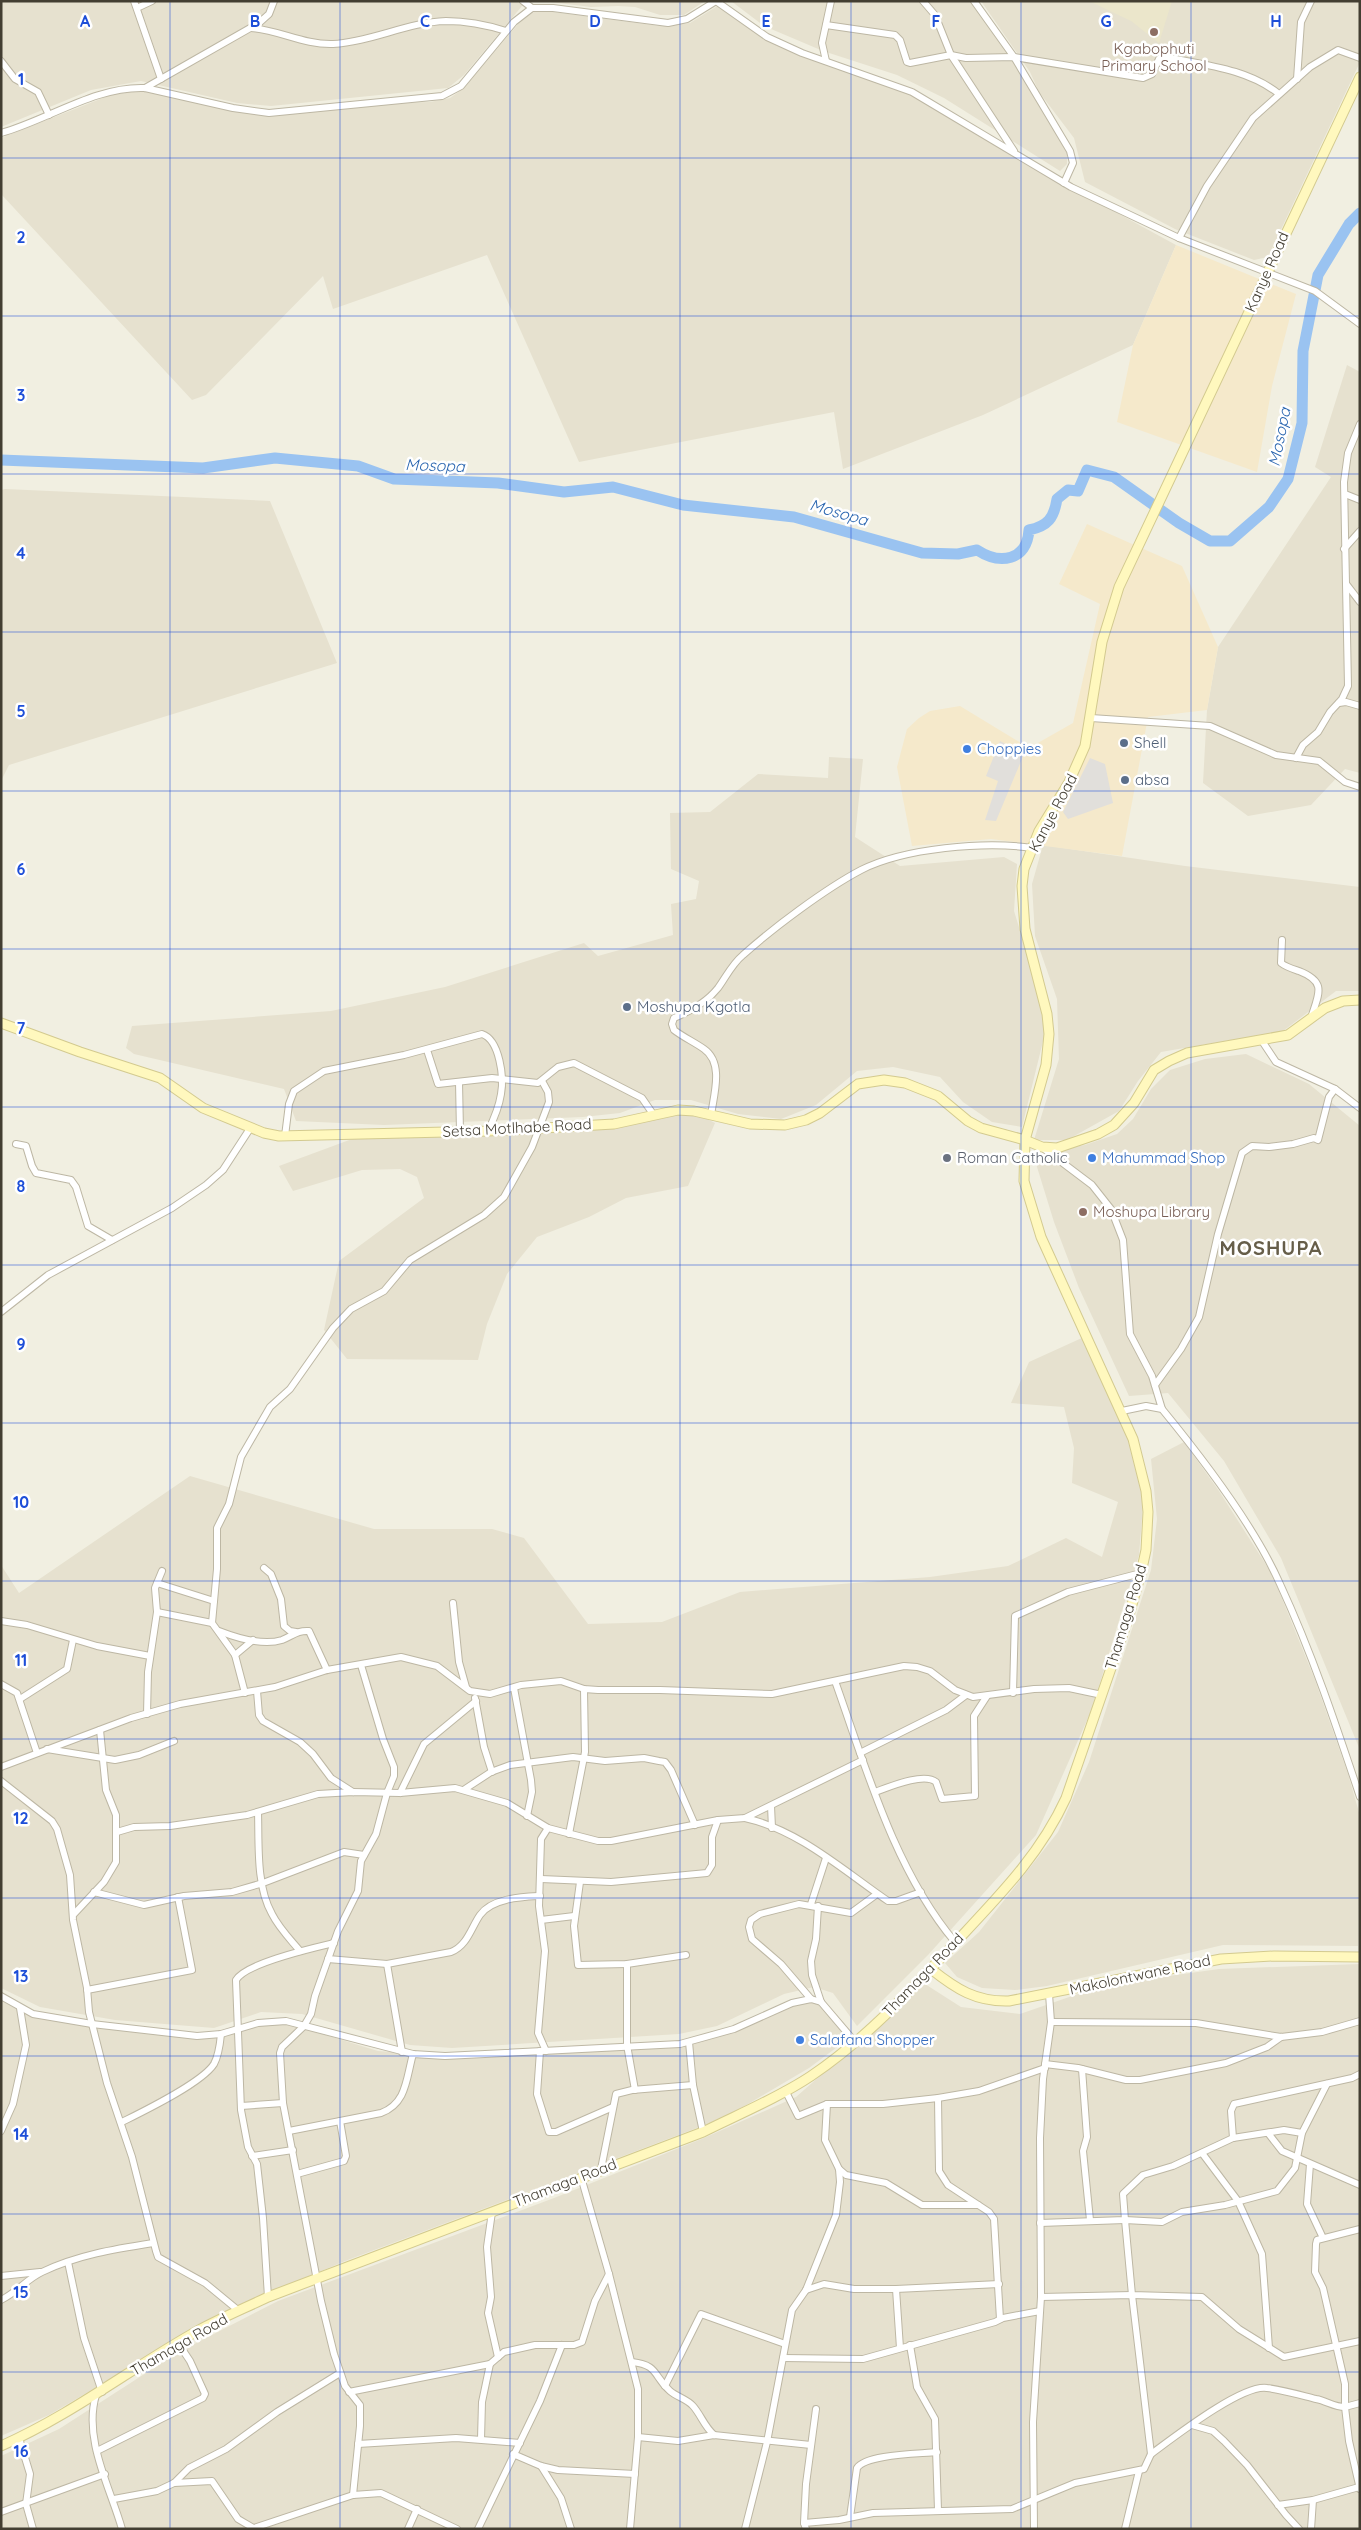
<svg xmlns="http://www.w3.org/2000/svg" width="1361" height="2530" font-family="Quicksand,sans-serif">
<rect width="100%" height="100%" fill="#f1efe1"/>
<g fill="#e6e1cf">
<polygon points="1,1 705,1 684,15 660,15 635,7 618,6 591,7 550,2 529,2 522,6 464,75 448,88 271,106 237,103 141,81 91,90 1,127"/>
<polygon points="731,1 973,1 1013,58 1067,152 1067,164 1060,171 944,98 897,75 823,51 764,26"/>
<polygon points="981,1 1360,1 1360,62 1268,257 1254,260 1175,229 1085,182 1074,138 1039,92 1030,72"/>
<polygon points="719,5 759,35 891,83 1044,173 1176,245 1133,345 983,415 843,469 834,412 579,462 487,255 333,309 323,276 206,395 192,400 1,194 1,138 118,92 144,89 246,112 284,115 348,104 430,102 450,98 464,88 524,17 538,10 660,26 690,23"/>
<polygon points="1347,365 1360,372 1360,773 1345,769 1311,805 1248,816 1203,783 1207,710 1218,647 1331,477 1315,467"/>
<polygon points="5,489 270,501 337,663 9,765 1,781 1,490"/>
<polygon points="829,757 863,759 855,837 900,866 1004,857 1017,864 1014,911 1036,982 1045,1033 1022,1127 992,1122 963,1102 940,1077 893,1067 857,1071 816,1105 781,1119 738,1114 691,1100 655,1100 620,1113 583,1117 384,1125 296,1121 284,1089 134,1054 126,1048 132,1026 331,1011 445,987 584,943 598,956 673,935 671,904 696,899 699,881 671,869 670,813 710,812 758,774 828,778"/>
<polygon points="1043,845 1185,866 1360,887 1360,991 1336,991 1283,1031 1161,1052 1138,1081 1119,1111 1067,1140 1034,1140 1059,1059 1057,999 1035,936 1032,884"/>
<polygon points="1246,1054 1309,1084 1360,1126 1360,1750 1281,1558 1224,1461 1168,1393 1129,1396 1079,1288 1054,1222 1033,1154 1085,1145 1117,1134 1133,1119 1151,1089 1170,1070 1205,1059"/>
<polygon points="693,1112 715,1123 688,1186 626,1198 589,1217 537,1237 507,1274 487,1324 478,1360 347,1359 324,1330 339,1261 424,1198 417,1177 400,1169 362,1170 293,1191 279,1166 352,1139 580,1128"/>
<polygon points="1084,1337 1129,1433 1144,1494 1139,1555 1092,1709 1036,1835 928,1955 857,2026 833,1993 814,1987 784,1994 717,2026 679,2034 452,2048 410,2045 302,2014 261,2012 214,2028 115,2020 40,2007 1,1988 1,1565 19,1593 190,1476 374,1529 492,1529 524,1538 588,1624 662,1622 740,1592 930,1577 1008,1566 1066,1538 1102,1557 1118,1502 1072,1483 1074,1448 1064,1407 1011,1403 1029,1362"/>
<polygon points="1184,1442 1219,1491 1272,1574 1315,1680 1348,1774 1360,1816 1358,1946 1223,1945 1047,1986 1015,1990 982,1988 957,1977 945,1963 979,1932 1058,1832 1089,1762 1151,1570 1157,1519 1151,1459"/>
<polygon points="1360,1964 1360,2529 1,2529 1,2456 59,2429 177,2353 278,2301 554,2198 704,2138 796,2097 925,1984 961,2007 1020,2014 1104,1985 1219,1969"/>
<polygon points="1,1999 32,2015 204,2037 280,2021 378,2051 458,2057 675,2048 730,2031 803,2002 818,2001 848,2039 809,2068 726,2117 345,2261 224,2312 49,2415 1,2436"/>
</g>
<g fill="#f5e9cb">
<polygon points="1176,245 1296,294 1272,386 1257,472 1117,422 1133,345"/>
<polygon points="1087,524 1182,566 1218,647 1207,710 1148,717 1122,856 991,839 912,846 897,767 907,729 919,718 930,711 960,706 1029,748 1073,723 1100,604 1059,584"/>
</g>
<polygon fill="#ebe6cb" points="1089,1 1172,1 1159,43 1131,21"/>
<g fill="#e1dfdb">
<polygon points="1000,741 1024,754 996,821 985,820 998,781 986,776"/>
<polygon points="1090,758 1105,764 1113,803 1068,819 1063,812"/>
</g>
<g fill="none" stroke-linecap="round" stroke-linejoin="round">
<path stroke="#9ac3f1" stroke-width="11" d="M 1,460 L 203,468 L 275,458 L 358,466 L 394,479 L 498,483 L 564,492 L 613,487 L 683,505 L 794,517 L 922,553 L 958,554 L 977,550 C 1000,565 1027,561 1029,530 C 1048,526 1054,518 1057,499 L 1068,490 L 1078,491 L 1087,470 L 1114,477 L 1179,523 L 1210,541 L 1230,541 L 1269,507 L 1288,479 L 1302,423 L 1303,351 L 1318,275 L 1349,224 L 1360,213"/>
<defs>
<g id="street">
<polyline points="134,1 161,79"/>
<polyline points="523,1 532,8"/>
<polyline points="716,1 767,37 802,53 912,92 1071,187 1179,238 1315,291 1360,324"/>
<polyline points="923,1 935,15 951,55 1014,151"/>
<polyline points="974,1 1014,57 1070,151 1073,163 1064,183"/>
<polyline points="137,8 152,1"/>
<path d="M 826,25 L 895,35 L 900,40 L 907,62 L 910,63 L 951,55 L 966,58 L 1014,57 L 1143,78 L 1152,74 L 1159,59 L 1166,57 C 1205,65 1248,69 1279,94"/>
<path d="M 251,28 C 279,30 304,45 333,44 C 371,42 408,22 446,21 C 466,21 487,25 506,31"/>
<polyline points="1,61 15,79 38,92 49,115"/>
<polyline points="826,61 822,43 831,1"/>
<polyline points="1297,79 1301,22 1311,1"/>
<polyline points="145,88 259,23 269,14 274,1"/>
<path d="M 1,133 C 48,120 95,86 145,88 L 233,108 L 269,113 L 442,96 L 461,86 L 514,22 L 532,8 L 553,8 L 668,23 L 687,19 L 716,1"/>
<polyline points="1179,238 1207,186 1253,118 1310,67 1338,50 1360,58"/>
<polyline points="1345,494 1360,500"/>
<polyline points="1344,549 1360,531"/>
<polyline points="1347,585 1360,602"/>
<polyline points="1339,703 1346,702 1360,706"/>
<polyline points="1091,718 1210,726 1276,755 1319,761 1345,782 1360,787"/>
<polyline points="1296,758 1303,745 1318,732 1330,712 1342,699 1348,686 1344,482 1348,453 1360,424"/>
<path d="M 1282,940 L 1281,963 C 1286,967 1293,969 1299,971 C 1327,982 1319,993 1311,1018"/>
<polyline points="1262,1041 1276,1062 1335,1089 1360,1108"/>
<polyline points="427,1050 438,1084 492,1078 538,1083 558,1067 574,1063 642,1098 653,1114"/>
<polyline points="459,1082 460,1132"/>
<path d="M 711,1115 C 714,1094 724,1063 704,1049 C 694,1042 683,1037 674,1030 L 672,1024 L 674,1018 C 691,1011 707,1002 718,988 C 726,977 732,964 743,955 C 773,928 825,889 861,870 C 904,848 985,841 1032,848"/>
<path d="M 285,1136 L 289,1104 L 294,1091 L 324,1071 L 404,1055 L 482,1034 C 500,1040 504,1078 501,1094 C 499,1107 494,1119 488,1131"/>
<polyline points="16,1144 26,1146 32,1166 36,1173 71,1180 76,1187 88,1226 112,1240"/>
<polyline points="1043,1148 1092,1185 1111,1209 1123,1240 1130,1334 1152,1376 1162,1409"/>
<polyline points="1,1312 48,1275 172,1208 206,1185 223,1170 251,1127"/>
<polyline points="1155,1385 1181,1349 1199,1317 1218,1234 1242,1153 1252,1146 1269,1147 1293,1144 1314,1138 1318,1140 1329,1097 1335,1089"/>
<path d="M 1122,1411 L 1146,1406 L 1162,1409 C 1203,1459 1254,1525 1280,1584 C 1312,1653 1336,1725 1360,1797"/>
<polyline points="264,1568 271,1574 281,1599 284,1626 290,1631 296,1632"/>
<polyline points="157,1583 214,1601"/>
<polyline points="453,1603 459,1662 466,1687"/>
<polyline points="157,1612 212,1623"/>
<polyline points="1,1621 27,1625 97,1646 150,1656"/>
<path d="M 219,1631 C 237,1638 263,1646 282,1640 C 292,1636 298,1630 309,1631 L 327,1670"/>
<polyline points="235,1655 253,1640"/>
<path d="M 835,1681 C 866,1768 895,1871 955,1942"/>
<polyline points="1,1684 17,1693 37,1753"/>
<polyline points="514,1688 531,1780 532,1792 527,1816"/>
<polyline points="257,1691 259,1715 263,1721 300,1742 313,1754 331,1778 353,1792"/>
<polyline points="245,1693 235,1655 212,1623 217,1569 217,1528 229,1504 241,1457 270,1407 290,1389 333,1328 351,1309 384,1291 410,1260 484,1215 504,1197 532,1147 549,1102 548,1092 542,1081"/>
<polyline points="1013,1693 1015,1616 1068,1592 1141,1573"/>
<polyline points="475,1698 484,1747 492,1772"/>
<polyline points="20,1699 67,1669 73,1640"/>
<polyline points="147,1714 148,1672 157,1612 155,1588 162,1571"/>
<polyline points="47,1749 115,1760 139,1755 174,1741"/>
<polyline points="860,1753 946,1710 966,1695"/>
<polyline points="1,1767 131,1718 180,1704 275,1687 327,1670 401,1657 437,1666 470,1691 490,1694 521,1685 561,1681 584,1689 598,1690 660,1690 772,1694 904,1666 917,1667 930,1671 955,1690 973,1697 1034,1689 1069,1688 1102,1695"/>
<polyline points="1,1781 52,1821 57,1829 70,1875 73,1920 87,1988 89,2012 107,2083 132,2157 156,2251 158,2257 205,2283 239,2311"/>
<polyline points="465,1789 491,1772 510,1765 573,1757 605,1761 644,1758 659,1761 665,1762 671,1770 695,1825"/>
<path d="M 875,1792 C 889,1787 924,1772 936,1782 L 942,1799 L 975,1796 L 974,1716 L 987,1696"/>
<polyline points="400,1793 424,1744 476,1701"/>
<polyline points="771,1806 772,1828"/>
<path d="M 258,1812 C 259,1844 256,1886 272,1914 C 279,1928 290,1939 300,1951"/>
<path d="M 745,1818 C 799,1830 844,1871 888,1901 L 896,1901 L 921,1892"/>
<polyline points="117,1832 134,1827 170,1826 247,1815 318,1794 353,1792 400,1793 455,1788 507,1803 548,1828 598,1841 611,1841 718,1820 745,1818 863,1760"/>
<polyline points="569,1834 585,1752 584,1689"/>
<polyline points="541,1879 611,1882 707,1873 712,1865 712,1837 718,1820"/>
<polyline points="580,1882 574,1926 578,1965 627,1964 686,1955"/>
<polyline points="94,1892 144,1905 184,1896 232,1892 263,1883 344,1852 364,1855"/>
<polyline points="811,1904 826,1858"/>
<polyline points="818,1906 816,1939 811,1961 812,1975 821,2002"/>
<polyline points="74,1914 104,1882 116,1862 116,1815 106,1790 100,1730"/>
<polyline points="541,1920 574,1916"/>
<path d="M 328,1959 L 387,1964 L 451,1952 C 467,1946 471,1928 480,1915 C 492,1898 522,1897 540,1896"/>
<polyline points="387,1964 402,2052"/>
<polyline points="627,1964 627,2045 635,2090"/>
<polyline points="87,1990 192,1970 178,1897"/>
<polyline points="1,1996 33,2014 92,2024 197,2036 221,2034 258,2023 286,2021 413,2054 445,2056 680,2044 734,2029 792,2003 811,1999 821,2002 855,2042"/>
<polyline points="811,1999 781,1964 752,1939 749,1927 751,1920 760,1914 799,1904 851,1913 877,1894"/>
<polyline points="1051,2022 1196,2023 1281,2037 1322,2032 1360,2021"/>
<polyline points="689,2042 693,2085 703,2132"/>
<polyline points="540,2051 537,2094 549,2132 556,2132 613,2107"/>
<polyline points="546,2051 538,2033 545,1951 539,1906 541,1839 548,1828"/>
<polyline points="1045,2064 1078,2068 1126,2080 1140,2080 1226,2063 1267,2047 1281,2037"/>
<polyline points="1082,2069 1087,2137 1083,2151 1090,2220"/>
<polyline points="785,2090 798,2116 827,2104 883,2104 938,2098 979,2091 1045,2068"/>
<polyline points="938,2098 939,2171 948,2185 989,2212 994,2219 1000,2319"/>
<polyline points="241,2106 283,2103"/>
<path d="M 122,2122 C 144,2111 202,2083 214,2064 C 219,2055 220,2044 221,2034"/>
<polyline points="1,2131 13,2104 26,2045 20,2008"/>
<path d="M 289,2131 L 381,2113 C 407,2103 406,2079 413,2054"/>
<polyline points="1268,2133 1282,2151 1360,2185"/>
<polyline points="1302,2133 1295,2168 1277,2191 1225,2205 1182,2212 1162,2222 1125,2220 1132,2295 1202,2297 1239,2329 1284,2357 1360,2341"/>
<polyline points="1233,2138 1231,2111 1234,2104 1352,2078 1360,2074"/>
<polyline points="1202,2153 1238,2201 1262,2254 1269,2348"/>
<polyline points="252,2156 293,2150"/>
<polyline points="1310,2164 1307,2204 1323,2238"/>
<polyline points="601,2169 616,2094 632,2090 693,2085"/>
<polyline points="839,2169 846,2175 886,2183 922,2205 978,2205"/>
<polyline points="297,2174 344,2161 346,2156 340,2121"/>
<polyline points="581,2177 609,2274 638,2389 638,2437 630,2529"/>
<polyline points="492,2212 487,2247 491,2297 488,2313 498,2357"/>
<polyline points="1040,2223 1125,2220 1123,2194 1143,2175 1173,2166 1233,2138 1284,2130 1302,2133 1327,2084"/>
<polyline points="68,2262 84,2338 102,2392"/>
<polyline points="1,2276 40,2272"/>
<polyline points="896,2289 900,2348"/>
<polyline points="806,2290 824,2284 854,2289 896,2289 999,2284"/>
<path d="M 268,2297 L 263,2218 L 257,2164 L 248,2147 L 241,2110 L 236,1980 C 246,1963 313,1948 334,1943"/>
<path d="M 1,2300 C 16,2293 27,2279 42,2272 C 77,2255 115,2249 153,2243"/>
<polyline points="910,2345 917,2387 935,2419 938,2510"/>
<polyline points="783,2358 863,2359 995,2322 1003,2318 1040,2311"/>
<path d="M 632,2362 C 659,2365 653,2376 670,2391 C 677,2397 687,2399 693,2406 C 701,2415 704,2426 714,2435"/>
<polyline points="665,2386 701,2314 785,2344"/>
<polyline points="349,2392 490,2364 504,2352 535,2345 574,2345 582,2342 595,2301 609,2274"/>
<path d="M 96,2395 C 83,2439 110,2487 122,2529"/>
<polyline points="1360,2403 1345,2407 1349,2441 1360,2489"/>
<polyline points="1192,2425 1213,2431 1224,2441 1247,2465 1286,2515 1299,2529"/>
<polyline points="638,2437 678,2441 714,2435 811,2445"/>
<polyline points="19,2438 30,2474 26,2504 33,2529"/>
<polyline points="481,2439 482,2402 490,2364"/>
<polyline points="358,2444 456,2438 520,2443"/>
<polyline points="97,2451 203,2398 205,2394 190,2361 178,2343"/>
<polyline points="513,2454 541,2466 558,2470 635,2474"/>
<path d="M 1151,2454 C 1173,2438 1242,2384 1267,2388 C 1283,2390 1300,2395 1316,2399 C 1327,2401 1334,2407 1345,2407 L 1345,2384 L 1323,2288 L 1315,2272 L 1316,2244 L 1317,2240 L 1360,2229"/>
<polyline points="541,2466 561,2498 571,2529"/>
<polyline points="174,2483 212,2481 238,2519 255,2529"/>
<polyline points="353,2495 360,2426 360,2405 345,2386 334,2354 321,2301 283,2103 280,2053 282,2047 304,2026 311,2014 315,1996 338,1931 358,1891 361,1861 376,1834 387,1793 394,1776 394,1767 383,1739 361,1665"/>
<polyline points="114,2499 157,2491 174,2483 189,2468 226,2449 277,2412 340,2373"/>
<polyline points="1278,2505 1313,2500 1359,2487"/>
<polyline points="1,2512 105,2474"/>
<path d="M 850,2517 L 857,2468 C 866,2454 920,2454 937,2452"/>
<polyline points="804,2523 839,2520 873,2513 1012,2509 1075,2483 1144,2469 1151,2454 1132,2295 1041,2297"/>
<polyline points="254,2528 353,2495 381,2493 457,2529"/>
<polyline points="408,2529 417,2509"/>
<polyline points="478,2529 540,2401 562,2345"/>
<polyline points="745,2529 767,2442 792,2310 806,2290 836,2215 840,2182 839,2169 825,2140 827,2104"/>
<polyline points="806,2529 804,2523 806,2484 816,2409"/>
<polyline points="1034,2529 1033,2422 1041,2297 1040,2138 1043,2079 1051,2022 1049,1994"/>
<polyline points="1125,2529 1139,2471"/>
<polyline points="1311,2529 1313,2500"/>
</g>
<g id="secondary">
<polyline points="1,1023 80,1052 160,1078 203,1108 264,1133 279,1136 488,1131 614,1124 678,1110 694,1111 750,1124 785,1125 806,1120 820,1113 858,1084 884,1080 905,1083 938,1096 968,1121 981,1128 1025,1140 1042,1147 1057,1148 1098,1134 1114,1125 1134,1103 1154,1070 1169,1061 1187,1053 1288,1035 1325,1008 1343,1001 1360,1000"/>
<path d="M 931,1969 C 956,1989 976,2002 1009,2001 L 1221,1959 L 1274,1956 L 1360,1957"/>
<path d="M 1,2446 C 73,2414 131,2368 199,2330 C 221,2318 245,2308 268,2297 L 703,2132 C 739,2114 778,2098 811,2076 C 866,2039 911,1990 956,1942 C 998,1897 1040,1855 1066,1798 L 1127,1622 L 1141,1573 L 1146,1550 L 1148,1512 L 1146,1491 L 1133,1439 L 1041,1237 L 1024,1181 L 1025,1140 L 1046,1065 L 1049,1034 L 1047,1014 L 1025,929 L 1022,886 L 1024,869 L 1039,831 L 1069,782 L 1085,746 L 1102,642 L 1119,587 L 1360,77"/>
</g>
</defs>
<use href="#street" stroke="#bdb7a4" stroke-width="8"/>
<use href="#secondary" stroke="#d3ca8f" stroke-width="11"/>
<use href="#street" stroke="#fff" stroke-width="6"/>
<use href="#secondary" stroke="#fff8be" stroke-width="9"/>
</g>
<path fill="none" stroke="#1d4ed8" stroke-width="1" stroke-opacity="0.55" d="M 170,1 L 170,2529M 340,1 L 340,2529M 510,1 L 510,2529M 680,1 L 680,2529M 851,1 L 851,2529M 1021,1 L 1021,2529M 1191,1 L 1191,2529M 1,158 L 1360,158M 1,316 L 1360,316M 1,474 L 1360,474M 1,632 L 1360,632M 1,791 L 1360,791M 1,949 L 1360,949M 1,1107 L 1360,1107M 1,1265 L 1360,1265M 1,1423 L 1360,1423M 1,1581 L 1360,1581M 1,1739 L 1360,1739M 1,1898 L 1360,1898M 1,2056 L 1360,2056M 1,2214 L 1360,2214M 1,2372 L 1360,2372"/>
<g fill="#8d6e63" stroke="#fff" stroke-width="2">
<circle cx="1154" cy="32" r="5"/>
<circle cx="1083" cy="1212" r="5"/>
</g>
<g fill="#5c6f8a" stroke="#fff" stroke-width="2">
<circle cx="1124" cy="743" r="5"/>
<circle cx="1125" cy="780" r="5"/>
<circle cx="627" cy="1007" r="5"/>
</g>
<g fill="#3f7fe0" stroke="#fff" stroke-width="2">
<circle cx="967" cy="749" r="5"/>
<circle cx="1092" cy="1158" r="5"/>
<circle cx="800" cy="2040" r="5"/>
</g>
<circle fill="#6b7280" stroke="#fff" stroke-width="2" cx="947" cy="1158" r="5"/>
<g text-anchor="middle" stroke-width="5" stroke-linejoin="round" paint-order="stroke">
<g font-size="15" fill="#785e54" stroke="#fff">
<text x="1154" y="54">Kgabophuti<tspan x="1154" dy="17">Primary School</tspan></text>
<text x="1093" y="1217" text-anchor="start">Moshupa Library</text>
</g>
<g font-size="15" fill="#433e32" stroke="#fff">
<text transform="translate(1267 272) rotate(-66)" y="5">Kanye Road</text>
<text transform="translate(1053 813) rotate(-62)" y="5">Kanye Road</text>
<text transform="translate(517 1128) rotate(-3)" y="5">Setsa Motlhabe Road</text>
<text transform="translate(1126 1617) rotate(-73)" y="5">Thamaga Road</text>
<text transform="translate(923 1975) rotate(-46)" y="5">Thamaga Road</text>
<text transform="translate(1140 1975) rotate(-12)" y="5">Makolontwane Road</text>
<text transform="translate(565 2183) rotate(-21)" y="5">Thamaga Road</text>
<text transform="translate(179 2345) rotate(-30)" y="5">Thamaga Road</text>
</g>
<g font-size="15" fill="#4e5e75" stroke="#fff" text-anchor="start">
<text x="1134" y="748">Shell</text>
<text x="1135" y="785">absa</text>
<text x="637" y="1012">Moshupa Kgotla</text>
</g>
<g font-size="15" fill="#366cbe" stroke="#fff" text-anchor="start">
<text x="977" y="754">Choppies</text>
<text x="1102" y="1163">Mahummad Shop</text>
<text x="810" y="2045">Salafana Shopper</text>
</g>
<g font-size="15" fill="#5b616d" stroke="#fff" text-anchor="start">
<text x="957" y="1163">Roman Catholic</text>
</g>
<g font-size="16" font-style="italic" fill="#2a66b0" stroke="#fff">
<text transform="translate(1279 437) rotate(-79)" y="6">Mosopa</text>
<text transform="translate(435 465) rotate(2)" y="6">Mosopa</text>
<text transform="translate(839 512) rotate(16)" y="6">Mosopa</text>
</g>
<g font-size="20" font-weight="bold" letter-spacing="1" fill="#665e49" stroke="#fff">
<text x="1271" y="1255">MOSHUPA</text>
</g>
</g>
<g font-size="16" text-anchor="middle" font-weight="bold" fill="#1d4ed8" stroke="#fff" stroke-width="5" stroke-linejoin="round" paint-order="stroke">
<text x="85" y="27">A</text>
<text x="255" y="27">B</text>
<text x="425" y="27">C</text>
<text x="595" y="27">D</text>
<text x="766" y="27">E</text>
<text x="936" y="27">F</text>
<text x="1106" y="27">G</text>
<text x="1276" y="27">H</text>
<text x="21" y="85">1</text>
<text x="21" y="243">2</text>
<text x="21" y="401">3</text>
<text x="21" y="559">4</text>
<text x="21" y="717">5</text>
<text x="21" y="875">6</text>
<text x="21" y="1034">7</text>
<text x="21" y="1192">8</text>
<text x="21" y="1350">9</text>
<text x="21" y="1508">10</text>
<text x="21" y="1666">11</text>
<text x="21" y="1824">12</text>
<text x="21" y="1982">13</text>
<text x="21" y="2140">14</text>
<text x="21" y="2298">15</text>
<text x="21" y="2457">16</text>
</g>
<rect width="1361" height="2530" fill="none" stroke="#433e32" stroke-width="5"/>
</svg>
